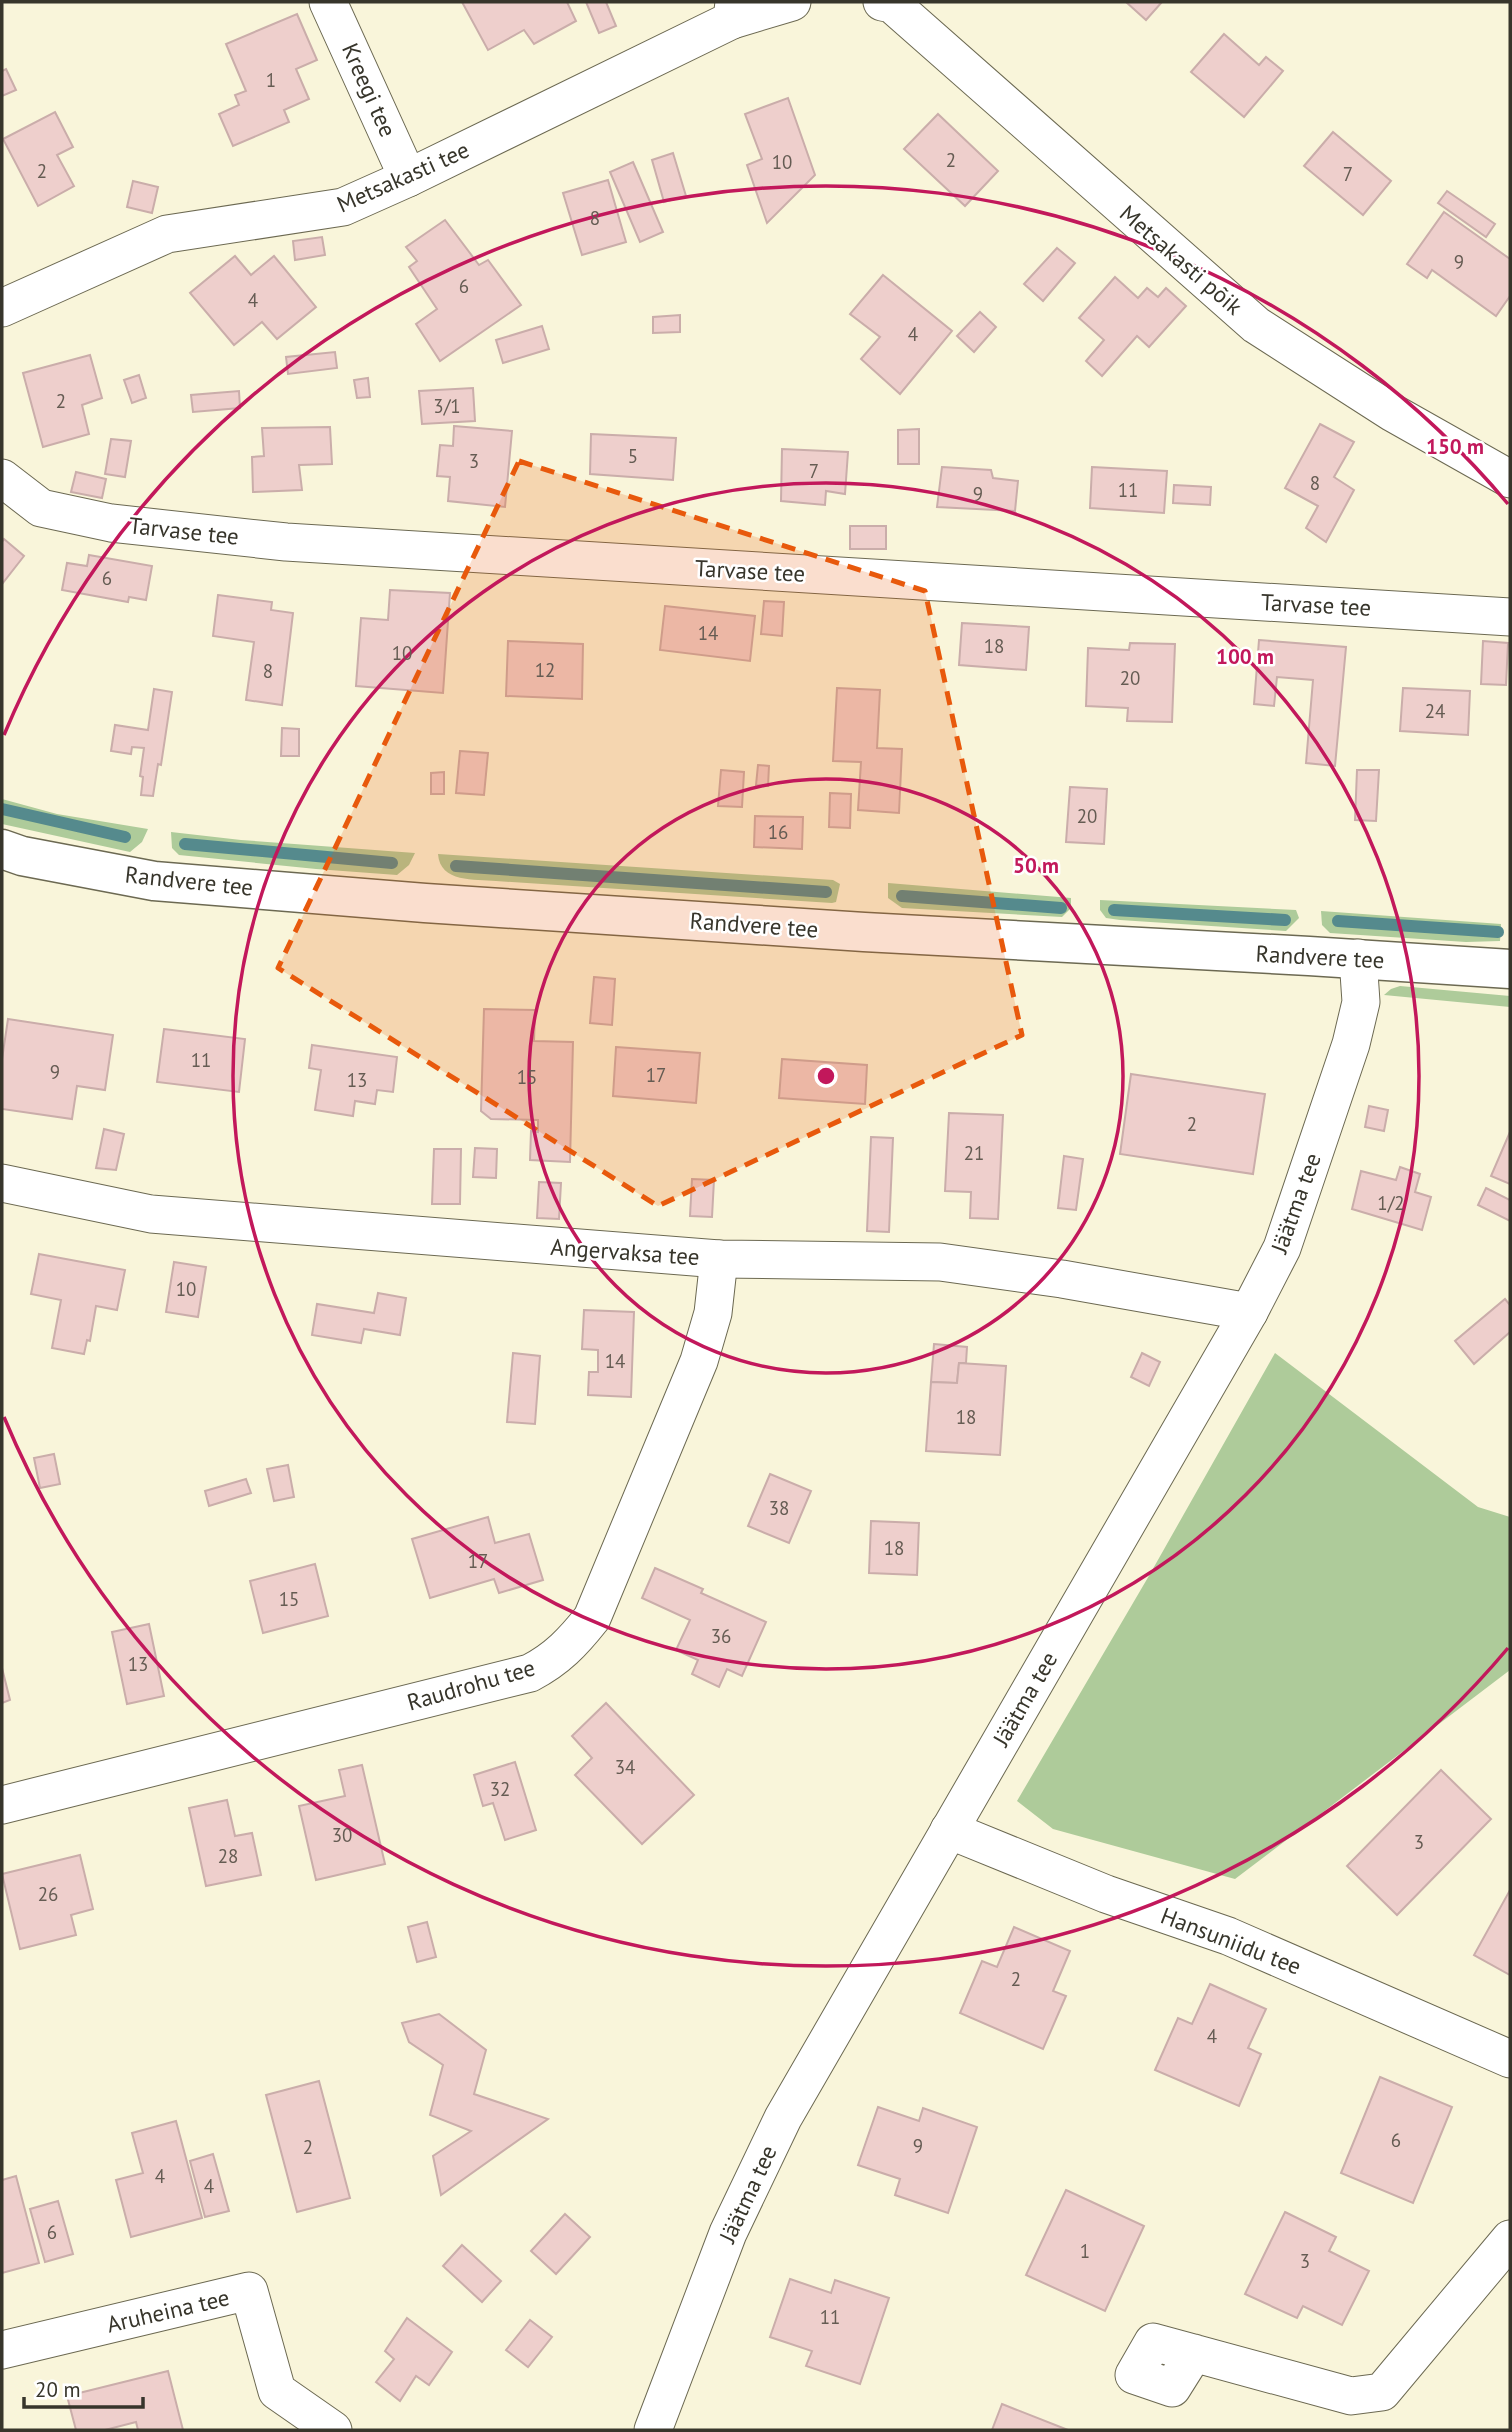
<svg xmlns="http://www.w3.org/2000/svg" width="1512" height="2432" font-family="'PT Sans',sans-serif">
<rect width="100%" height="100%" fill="#f9f5da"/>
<g fill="#aecb9a">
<polygon points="2,799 57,814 148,829 142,842 130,852 2,824"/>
<polygon points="171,832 241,840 415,853 409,865 397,875 316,869 179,855 172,848"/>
<path d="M 438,854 L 833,880 L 840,884 L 836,902 L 832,903 L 496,881 C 475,879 440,883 438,854 Z"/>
<polygon points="888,883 1071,898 1071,908 1062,917 902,908 888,898"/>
<polygon points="1100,900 1296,910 1299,918 1286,931 1120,920 1106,918 1100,910"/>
<polygon points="1321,911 1501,924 1500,941 1466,942 1330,933 1322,925"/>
<polygon points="1400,986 1510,996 1510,1007 1384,995 1391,989"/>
<polygon points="1275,1353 1478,1507 1510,1517 1510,1670 1235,1879 1053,1829 1017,1801 1150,1574"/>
</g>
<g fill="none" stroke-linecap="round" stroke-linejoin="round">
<g stroke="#558a8d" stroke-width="12">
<polyline points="2,809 125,837"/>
<polyline points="185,844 392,863"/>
<polyline points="456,866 826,892"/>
<polyline points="902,896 1061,908"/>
<polyline points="1114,910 1285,920"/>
<polyline points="1338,921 1498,932"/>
</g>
</g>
<g fill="#eecfcc" stroke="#caadaa" stroke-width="2">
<polygon points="462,2 567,2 576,21 534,44 524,30 488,50"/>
<polygon points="586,2 606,2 616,26 599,33"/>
<polygon points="1126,2 1162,2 1146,20"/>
<polygon points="297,14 317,60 296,69 309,99 284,110 289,122 233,146 219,114 239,105 235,95 246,91 226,44"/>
<polygon points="1224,34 1259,65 1266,57 1283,71 1244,117 1191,72"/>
<polygon points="6,69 16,90 2,96 2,71"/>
<polygon points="788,98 815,175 767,223 747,165 762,159 745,114"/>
<polygon points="55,112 73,147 57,155 74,186 38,206 3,139"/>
<polygon points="938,114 998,171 965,206 904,149"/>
<polygon points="1333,132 1391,181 1363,215 1304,166"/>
<polygon points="673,153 686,196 664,202 652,160"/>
<polygon points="633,162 663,232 640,242 610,172"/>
<polygon points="608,180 626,242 582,255 563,193"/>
<polygon points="133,181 158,187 152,213 127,207"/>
<polygon points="1447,191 1495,224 1486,237 1438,203"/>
<polygon points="1444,212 1510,259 1510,296 1496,316 1432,270 1427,278 1407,264"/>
<polygon points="445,220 479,265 488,260 521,305 440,361 416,324 437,309 409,267 417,261 406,247"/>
<polygon points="322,237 325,255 295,260 293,241"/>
<polygon points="1057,248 1075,263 1043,301 1024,284"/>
<polygon points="235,256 251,275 274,256 316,307 277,339 262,322 234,345 190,293"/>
<polygon points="883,275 952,331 900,394 861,359 880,337 850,314"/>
<polygon points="1115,277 1138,298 1147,288 1158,297 1166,288 1186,306 1149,347 1137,336 1102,376 1086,361 1104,340 1079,318"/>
<polygon points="980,312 996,327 974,352 957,336"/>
<polygon points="680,315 680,332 653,333 653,317"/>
<polygon points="542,326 549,349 503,363 496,340"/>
<polygon points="335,352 337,368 288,374 286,357"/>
<polygon points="90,355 102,398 82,405 89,434 43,447 23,373"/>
<polygon points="139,375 146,398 132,403 124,380"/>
<polygon points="368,378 370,397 357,398 354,380"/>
<polygon points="473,388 475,421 422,424 419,391"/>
<polygon points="239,391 240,408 193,412 191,395"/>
<polygon points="1320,424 1354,442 1334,477 1354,490 1326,542 1306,528 1318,506 1285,488"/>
<polygon points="454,426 512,431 505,507 448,501 450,477 437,476 440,445 453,446"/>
<polygon points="330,427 332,464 299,465 302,490 253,492 252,457 264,456 262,428"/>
<polygon points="919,429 919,464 898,464 898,430"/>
<polygon points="591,434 676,438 673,480 590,474"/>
<polygon points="111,439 131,441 125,477 105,474"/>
<polygon points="782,449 848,452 845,494 826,491 825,505 781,501"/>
<polygon points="942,467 991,470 993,478 1018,481 1015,511 937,507"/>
<polygon points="1092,467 1167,471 1164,513 1090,508"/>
<polygon points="76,472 106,479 102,498 71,492"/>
<polygon points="1174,485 1211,487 1210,505 1173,503"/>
<rect x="850" y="526" width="36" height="23"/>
<polygon points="4,539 24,556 2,584 2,542"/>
<polygon points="89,555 152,566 146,600 129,597 128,602 62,590 67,563 87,566"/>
<polygon points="390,590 450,593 443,693 356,686 361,618 388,620"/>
<polygon points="218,595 272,602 271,610 293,613 282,705 246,700 254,642 213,636"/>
<polygon points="764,601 784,602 782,636 761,634"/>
<polygon points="665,606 755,616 750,661 660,650"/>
<polygon points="962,623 1029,627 1026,670 959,665"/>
<polygon points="1259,640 1346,647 1335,766 1306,763 1313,680 1277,677 1274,706 1254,704"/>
<polygon points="508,641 583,644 582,699 506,696"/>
<polygon points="1483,641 1508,643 1506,685 1481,684"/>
<polygon points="1130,643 1175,644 1172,722 1127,721 1128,708 1086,706 1088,648 1129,650"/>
<polygon points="837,688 880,690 877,748 902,749 899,813 858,810 861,762 833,761"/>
<polygon points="1403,688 1470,691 1468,735 1400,731"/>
<polygon points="154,689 172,692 161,765 158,764 153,796 141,795 143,777 140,776 144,748 132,747 131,754 111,751 115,725 148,730"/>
<polygon points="282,728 299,729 299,756 281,756"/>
<polygon points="460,751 488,753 484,795 456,793"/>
<polygon points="758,765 769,766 768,786 756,785"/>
<polygon points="721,770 744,772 742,807 718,806"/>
<polygon points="1357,770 1379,770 1376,821 1355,820"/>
<polygon points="444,772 444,794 431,794 431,773"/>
<polygon points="1070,787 1107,789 1104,844 1066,842"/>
<polygon points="830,793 851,794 850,828 829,827"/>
<polygon points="755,816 803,817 802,849 754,847"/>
<polygon points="594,977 615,979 612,1025 590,1023"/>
<polygon points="484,1009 535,1010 534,1041 573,1042 570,1162 530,1160 531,1131 538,1132 538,1120 491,1119 481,1111"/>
<polygon points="8,1019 113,1035 105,1090 77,1086 72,1119 2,1109 2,1059"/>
<polygon points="164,1029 245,1039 239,1092 157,1082"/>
<polygon points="312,1045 397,1057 393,1092 377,1090 375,1104 355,1101 353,1116 315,1110 321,1070 309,1068"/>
<polygon points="616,1047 700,1053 696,1103 613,1096"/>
<polygon points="782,1059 867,1065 865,1104 779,1098"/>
<polygon points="1131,1074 1265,1094 1253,1174 1120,1154"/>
<polygon points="1369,1106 1388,1110 1384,1131 1365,1127"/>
<polygon points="949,1113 1003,1115 998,1219 970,1218 971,1192 945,1191"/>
<polygon points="104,1129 124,1134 116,1170 96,1168"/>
<polygon points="1510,1132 1510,1184 1491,1176"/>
<polygon points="871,1137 893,1138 889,1232 867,1231"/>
<polygon points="475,1148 497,1149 496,1178 473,1177"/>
<polygon points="434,1149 461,1149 460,1204 432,1204"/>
<polygon points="1064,1156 1083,1159 1076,1210 1058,1208"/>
<polygon points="1400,1167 1420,1174 1415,1192 1431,1197 1422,1230 1352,1209 1361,1171 1396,1180"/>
<polygon points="692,1179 714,1180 712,1217 690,1216"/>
<polygon points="539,1182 561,1183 559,1219 537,1218"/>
<polygon points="1486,1188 1510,1200 1510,1221 1478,1205"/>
<polygon points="39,1254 125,1270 117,1310 96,1306 90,1341 87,1340 84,1354 52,1348 61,1300 31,1294"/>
<polygon points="174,1262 206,1267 198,1317 166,1312"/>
<polygon points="378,1293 406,1298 400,1335 364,1329 361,1343 312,1335 317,1304 374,1313"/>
<polygon points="1505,1299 1510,1305 1510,1332 1474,1364 1455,1341"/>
<polygon points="584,1310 634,1312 631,1397 588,1395 589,1372 598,1372 598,1350 582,1349"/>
<polygon points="934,1344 967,1347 966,1363 959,1363 957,1383 931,1382"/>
<polygon points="513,1353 540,1356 535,1424 507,1422"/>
<polygon points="1142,1353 1160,1362 1149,1386 1131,1377"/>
<polygon points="959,1363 1006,1366 1000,1455 926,1451 931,1382 957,1383"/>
<polygon points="54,1454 60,1484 40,1488 34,1458"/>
<polygon points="288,1465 294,1497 274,1501 267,1469"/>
<polygon points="770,1474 811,1491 789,1543 748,1526"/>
<polygon points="246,1479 251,1493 209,1506 205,1491"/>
<polygon points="488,1517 495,1543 529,1534 543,1580 499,1593 494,1579 430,1598 412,1539"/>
<polygon points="871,1521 919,1523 917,1575 869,1573"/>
<polygon points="315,1564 328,1616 263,1633 250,1581"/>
<polygon points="655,1568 703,1589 701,1593 766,1622 742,1676 727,1669 719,1687 692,1674 698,1660 676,1650 690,1620 642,1598"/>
<polygon points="149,1624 164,1696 127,1704 112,1632"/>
<polygon points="2,1668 10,1700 2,1703"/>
<polygon points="606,1703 694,1795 642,1844 575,1775 592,1758 572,1736"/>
<polygon points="515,1762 536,1830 505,1840 493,1803 483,1806 474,1775"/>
<polygon points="362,1765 385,1864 316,1880 299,1806 345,1796 339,1770"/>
<polygon points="1441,1770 1491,1819 1397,1915 1347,1866"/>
<polygon points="227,1800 235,1836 252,1833 261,1875 206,1886 189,1808"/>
<polygon points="80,1855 93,1909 71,1915 76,1935 20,1949 2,1874"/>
<polygon points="1510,1890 1510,1975 1474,1955"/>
<polygon points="427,1922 436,1957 417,1962 408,1927"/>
<polygon points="1014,1927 1070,1951 1053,1991 1066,1996 1043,2049 960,2013 982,1961 997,1967"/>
<polygon points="1210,1984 1266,2009 1248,2048 1261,2054 1239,2106 1155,2070 1178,2018 1192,2024"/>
<polygon points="439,2014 486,2050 474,2094 548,2119 441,2195 433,2156 471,2131 430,2115 443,2065 409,2042 402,2023"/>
<polygon points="1380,2077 1452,2107 1413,2203 1341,2173"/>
<polygon points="319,2081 350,2198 297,2212 266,2095"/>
<polygon points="878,2107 919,2121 923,2108 977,2127 948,2213 895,2195 900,2179 858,2165"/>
<polygon points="176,2121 202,2218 131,2237 116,2180 143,2173 132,2133"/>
<polygon points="213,2154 229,2211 205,2217 190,2161"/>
<polygon points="16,2176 39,2263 2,2273 2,2180"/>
<polygon points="1066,2190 1144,2226 1105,2311 1026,2275"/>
<polygon points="58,2201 73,2254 45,2262 30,2209"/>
<polygon points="1285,2212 1336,2237 1329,2251 1369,2271 1342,2325 1303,2306 1297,2318 1245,2294"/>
<polygon points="565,2214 590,2237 556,2274 531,2251"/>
<polygon points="462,2245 501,2281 482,2302 443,2266"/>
<polygon points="790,2279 831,2293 835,2280 889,2298 860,2384 806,2366 812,2351 770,2337"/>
<polygon points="407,2318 452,2352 429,2385 416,2376 400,2401 376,2382 394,2359 385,2351"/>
<polygon points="530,2320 552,2337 528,2367 506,2350"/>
<polygon points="168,2371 183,2430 138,2430 136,2422 105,2430 76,2430 67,2396"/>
<polygon points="1002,2404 1068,2430 992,2430"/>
</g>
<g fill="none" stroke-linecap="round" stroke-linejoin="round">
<defs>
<g id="minor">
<polyline points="328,2 408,178"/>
<polyline points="882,2 892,4 1256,325 1393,413 1510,479"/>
<polyline points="732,20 792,2"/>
<polyline points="2,308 167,234 343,207 408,178 732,20 734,2"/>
<polyline points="2,478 41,508 111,523 286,542 1510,617"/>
<polyline points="2,1183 151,1214 719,1259 940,1262 1062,1279 1249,1312"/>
<path d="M 2,1805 L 530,1673 C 557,1659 573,1642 592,1618 L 699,1361 L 713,1313 L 719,1259"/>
<polyline points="949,1830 1106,1894 1228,1936 1510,2059"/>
<polyline points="2,2350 249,2291 277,2391 333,2430"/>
<polyline points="1194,2353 1172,2388 1134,2375 1153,2342 1351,2396 1382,2392 1510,2239"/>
<polyline points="653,2430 728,2233 783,2118 1249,1312 1282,1248 1351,1044 1361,1002 1358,958"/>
</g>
<polyline id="tertiary" points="2,849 22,856 154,881 425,903 864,932 1309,956 1510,969"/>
</defs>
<use href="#minor" stroke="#6c6952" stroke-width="39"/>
<use href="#tertiary" stroke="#6c6952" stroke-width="41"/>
<use href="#minor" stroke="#fff" stroke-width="37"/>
<use href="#tertiary" stroke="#fff" stroke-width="38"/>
</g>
<path fill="#e8590c" fill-opacity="0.2" stroke="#e8590c" stroke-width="5" stroke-dasharray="14 9" stroke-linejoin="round" d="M 519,461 L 925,591 L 1022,1035 L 658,1206 L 278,968 Z"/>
<g fill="none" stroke="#c2185b" stroke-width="3.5">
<circle cx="826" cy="1076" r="297"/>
<circle cx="826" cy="1076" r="593"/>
<path d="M1508 1648A890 890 0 0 1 4 1417M4 735A890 890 0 0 1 1508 504"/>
</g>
<g text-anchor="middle" stroke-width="5" stroke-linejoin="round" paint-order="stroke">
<g font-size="19" fill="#655c53">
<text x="271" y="87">1</text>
<text x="951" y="167">2</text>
<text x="782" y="169">10</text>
<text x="42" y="178">2</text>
<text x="1348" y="181">7</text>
<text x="595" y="225">8</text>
<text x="1459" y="269">9</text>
<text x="464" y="293">6</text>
<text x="253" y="307">4</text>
<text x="913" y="341">4</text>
<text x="61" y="408">2</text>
<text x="447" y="413">3/1</text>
<text x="633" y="463">5</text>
<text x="474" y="468">3</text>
<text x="814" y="478">7</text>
<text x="1315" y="490">8</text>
<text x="1128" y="497">11</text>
<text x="978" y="501">9</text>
<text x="107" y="585">6</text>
<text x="708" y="640">14</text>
<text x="994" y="653">18</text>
<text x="402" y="660">10</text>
<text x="545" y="677">12</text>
<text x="268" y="678">8</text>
<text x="1130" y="685">20</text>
<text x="1435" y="718">24</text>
<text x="1087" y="823">20</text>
<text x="778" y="839">16</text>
<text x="201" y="1067">11</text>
<text x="55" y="1079">9</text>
<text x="656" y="1082">17</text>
<text x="527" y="1084">15</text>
<text x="357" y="1087">13</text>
<text x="1192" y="1131">2</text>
<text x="974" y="1160">21</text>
<text x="1391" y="1210">1/2</text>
<text x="186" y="1296">10</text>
<text x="615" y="1368">14</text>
<text x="966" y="1424">18</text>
<text x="779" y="1515">38</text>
<text x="894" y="1555">18</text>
<text x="478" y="1568">17</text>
<text x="289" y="1606">15</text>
<text x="721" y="1643">36</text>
<text x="138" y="1671">13</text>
<text x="625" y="1774">34</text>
<text x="500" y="1796">32</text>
<text x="342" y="1842">30</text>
<text x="1419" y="1849">3</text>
<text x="228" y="1863">28</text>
<text x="48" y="1901">26</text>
<text x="1016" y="1986">2</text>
<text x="1212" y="2043">4</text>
<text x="1396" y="2147">6</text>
<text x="918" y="2153">9</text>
<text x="308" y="2154">2</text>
<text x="160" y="2183">4</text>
<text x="209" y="2193">4</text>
<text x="52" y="2239">6</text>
<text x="1085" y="2258">1</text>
<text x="1305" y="2268">3</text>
<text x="830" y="2324">11</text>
</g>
<g font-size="23" fill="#37352b" stroke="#fff">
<text transform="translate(369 90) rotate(66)" y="8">Kreegi tee</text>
<text transform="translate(403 177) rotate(-24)" y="8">Metsakasti tee</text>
<text transform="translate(1181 260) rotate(41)" y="8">Metsakasti põik</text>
<text transform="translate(184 531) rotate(6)" y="8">Tarvase tee</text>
<text transform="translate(750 571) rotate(3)" y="8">Tarvase tee</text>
<text transform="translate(1316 605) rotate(3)" y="8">Tarvase tee</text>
<text transform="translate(189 881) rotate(6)" y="8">Randvere tee</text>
<text transform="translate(754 925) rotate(4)" y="8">Randvere tee</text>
<text transform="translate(1320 957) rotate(3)" y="8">Randvere tee</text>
<text transform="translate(1296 1203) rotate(-70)" y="8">Jäätma tee</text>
<text transform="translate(625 1252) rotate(4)" y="8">Angervaksa tee</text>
<text transform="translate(471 1685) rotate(-16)" y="8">Raudrohu tee</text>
<text transform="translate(1025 1699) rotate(-60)" y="8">Jäätma tee</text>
<text transform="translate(1231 1941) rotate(21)" y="8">Hansuniidu tee</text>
<text transform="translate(748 2194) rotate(-65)" y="8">Jäätma tee</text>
<text transform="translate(168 2311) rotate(-13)" y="8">Aruheina tee</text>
</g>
</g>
<circle cx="826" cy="1076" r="10" fill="#c2185b" stroke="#fff" stroke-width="3.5"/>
<g font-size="21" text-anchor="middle" font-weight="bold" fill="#c2185b" stroke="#fff" stroke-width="5" stroke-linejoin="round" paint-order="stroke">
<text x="1455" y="454">150 m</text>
<text x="1245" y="664">100 m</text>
<text x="1036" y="873">50 m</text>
</g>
<rect width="1512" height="2432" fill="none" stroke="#37352b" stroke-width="7"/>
<path d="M24 2397v10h119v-10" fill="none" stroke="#37352b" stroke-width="3.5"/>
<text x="35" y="2397" font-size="21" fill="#37352b" stroke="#ffffff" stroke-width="5" paint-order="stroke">20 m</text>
</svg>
